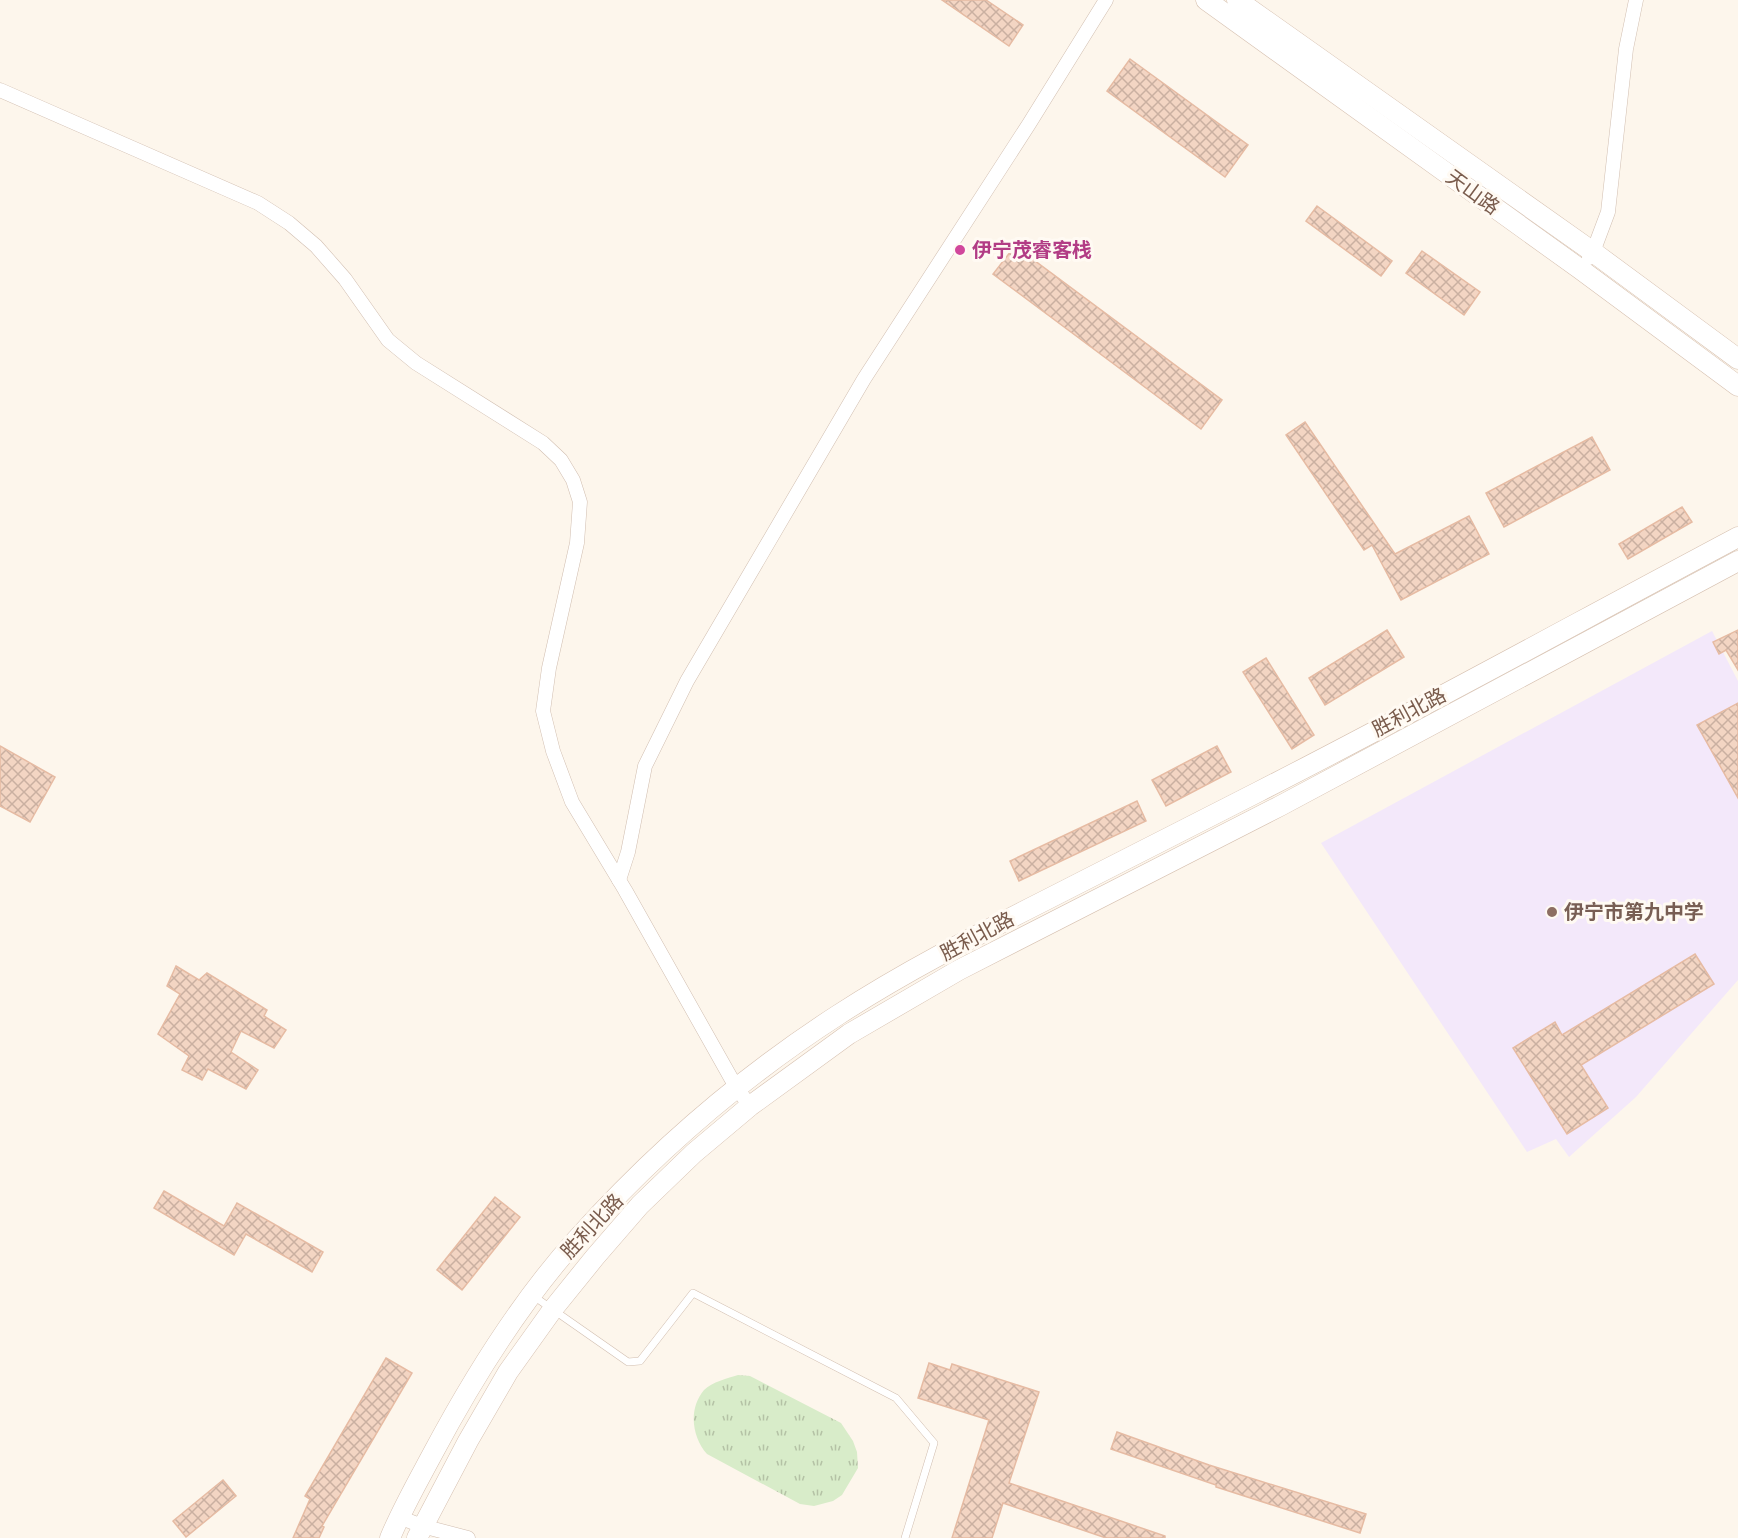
<svg xmlns="http://www.w3.org/2000/svg" width="1738" height="1538" font-family="'PT Sans','Noto Sans SC',sans-serif">
<defs>
<pattern id="grass-tufts" width="24" height="20" patternUnits="userSpaceOnUse" patternTransform="scale(1.5)"><rect width="24" height="20" fill="#d8ecc9"/><path d="M3 7l-1-3M5 7V3M7 7l1-3M15 17l-1-3M17 17v-4M19 17l1-3" fill="none" stroke="#b4c2a5"/></pattern>
<pattern id="building-cross-hatch" width="8" height="8" patternUnits="userSpaceOnUse" patternTransform="scale(1.5)"><rect width="8" height="8" fill="#f3d5c3"/><path d="M0 0l8 8M0 8l8-8" fill="none" stroke="#cab0a1"/></pattern>
</defs>
<rect width="100%" height="100%" fill="#fdf6ec"/>
<polygon fill="#f3e8fa" points="1712,631 1738,681 1738,980 1636,1097 1569,1157 1556,1139 1527,1152 1321,843"/>
<path fill="url(#grass-tufts)" d="M 738,1375 L 750,1376 L 841,1423 L 853,1441 L 857,1452 L 858,1468 L 842,1495 L 833,1501 L 814,1506 L 800,1504 L 707,1454 C 692,1437 688,1409 704,1390 C 712,1382 728,1378 738,1375 Z"/>
<g fill="url(#building-cross-hatch)" stroke="#e6bba3" stroke-width="1.5">
<polygon points="942,0 986,0 1023,25 1009,46"/>
<polygon points="1130,59 1248,145 1225,177 1107,91"/>
<polygon points="1317,206 1392,261 1381,276 1306,221"/>
<polygon points="1015,246 1222,400 1201,429 993,274"/>
<polygon points="1422,251 1480,292 1464,315 1406,273"/>
<polygon points="1305,422 1395,554 1469,516 1489,554 1401,600 1372,545 1364,550 1286,435"/>
<polygon points="1592,437 1610,470 1504,527 1486,493"/>
<polygon points="1682,507 1692,522 1628,559 1619,544"/>
<polygon points="1387,630 1404,657 1325,705 1309,678"/>
<polygon points="1738,630 1738,670 1726,650 1719,654 1713,642"/>
<polygon points="1266,658 1314,735 1292,749 1243,672"/>
<polygon points="1738,703 1738,798 1697,725"/>
<polygon points="0,746 55,777 30,822 0,806"/>
<polygon points="1217,746 1231,772 1166,806 1152,780"/>
<polygon points="1137,801 1146,821 1019,881 1010,861"/>
<polygon points="1695,954 1714,984 1581,1065 1608,1108 1567,1134 1513,1048 1555,1022 1562,1035"/>
<polygon points="176,966 199,980 207,973 267,1010 264,1016 286,1030 274,1048 241,1031 231,1052 258,1070 246,1089 208,1069 202,1080 182,1070 189,1056 158,1034 180,994 167,986"/>
<polygon points="164,1191 224,1226 237,1203 323,1252 312,1272 246,1234 234,1255 154,1208"/>
<polygon points="495,1197 520,1217 462,1290 437,1270"/>
<polygon points="386,1358 412,1373 322,1526 324,1527 319,1538 293,1538 310,1499 305,1496"/>
<polygon points="929,1363 950,1370 952,1364 1039,1392 1009,1483 1165,1536 1165,1538 1106,1538 1003,1503 992,1538 952,1538 989,1420 918,1398"/>
<polygon points="1117,1432 1209,1465 1366,1514 1360,1533 1216,1487 1216,1485 1111,1449"/>
<polygon points="223,1480 236,1496 186,1537 173,1521"/>
</g>
<g fill="none" stroke-linecap="round" stroke-linejoin="round">
<defs>
<polyline id="lane" points="532,1295 628,1362 640,1361 693,1293 896,1398 934,1443 905,1538"/>
<g id="street">
<polyline points="0,90 258,203 289,223 316,246 345,279 388,340 416,363 543,443 561,460 573,480 580,502 577,543 549,668 543,711 553,751 572,802 625,890 736,1087 750,1106"/>
<polyline points="1589,258 1593,252 1608,212 1626,49 1636,0"/>
<polyline points="619,880 628,852 645,766 687,681 864,379 1029,124 1106,0"/>
<polyline points="399,1517 422,1526 468,1538"/>
</g>
<g id="secondary">
<polyline points="1206,0 1580,269 1738,386"/>
<polyline points="1237,0 1593,252 1738,359"/>
<path d="M 390,1538 C 402,1509 418,1481 433,1453 C 473,1378 520,1302 577,1239 C 654,1153 742,1077 838,1015 C 904,972 973,937 1042,902 C 1114,865 1186,829 1258,792 C 1419,710 1578,622 1738,537"/>
<polyline points="417,1538 468,1441 508,1372 553,1309 595,1257 640,1205 694,1153 750,1106 849,1034 959,970 1280,806 1738,561"/>
</g>
</defs>
<use href="#lane" stroke="#d1beb0" stroke-width="8"/>
<use href="#street" stroke="#d1beb0" stroke-width="15"/>
<use href="#secondary" stroke="#d6c0b0" stroke-width="21"/>
<use href="#lane" stroke="#fff" stroke-width="7"/>
<use href="#street" stroke="#fff" stroke-width="14"/>
<use href="#secondary" stroke="#fff" stroke-width="20"/>
</g>
<circle fill="#d1479c" stroke="#fffaf3" stroke-width="2" cx="960" cy="250" r="6"/>
<circle fill="#8d6e63" stroke="#fffaf3" stroke-width="2" cx="1552" cy="912" r="6"/>
<g text-anchor="middle" stroke-width="6" stroke-linejoin="round" paint-order="stroke">
<g font-size="20" fill="#7a5c4d" stroke="#fffaf3">
<text transform="translate(1473 192) rotate(36)" y="7">天山路</text>
<text transform="translate(1409 712) rotate(-28)" y="7">胜利北路</text>
<text transform="translate(977 936) rotate(-28)" y="7">胜利北路</text>
<text transform="translate(592 1226) rotate(-47)" y="7">胜利北路</text>
</g>
<g font-size="20" font-weight="bold" fill="#b23c85" stroke="#fffaf3" text-anchor="start">
<text x="972" y="257">伊宁茂睿客栈</text>
</g>
<g font-size="20" font-weight="bold" fill="#785e54" stroke="#fffaf3" text-anchor="start">
<text x="1564" y="919">伊宁市第九中学</text>
</g>
</g>
</svg>
